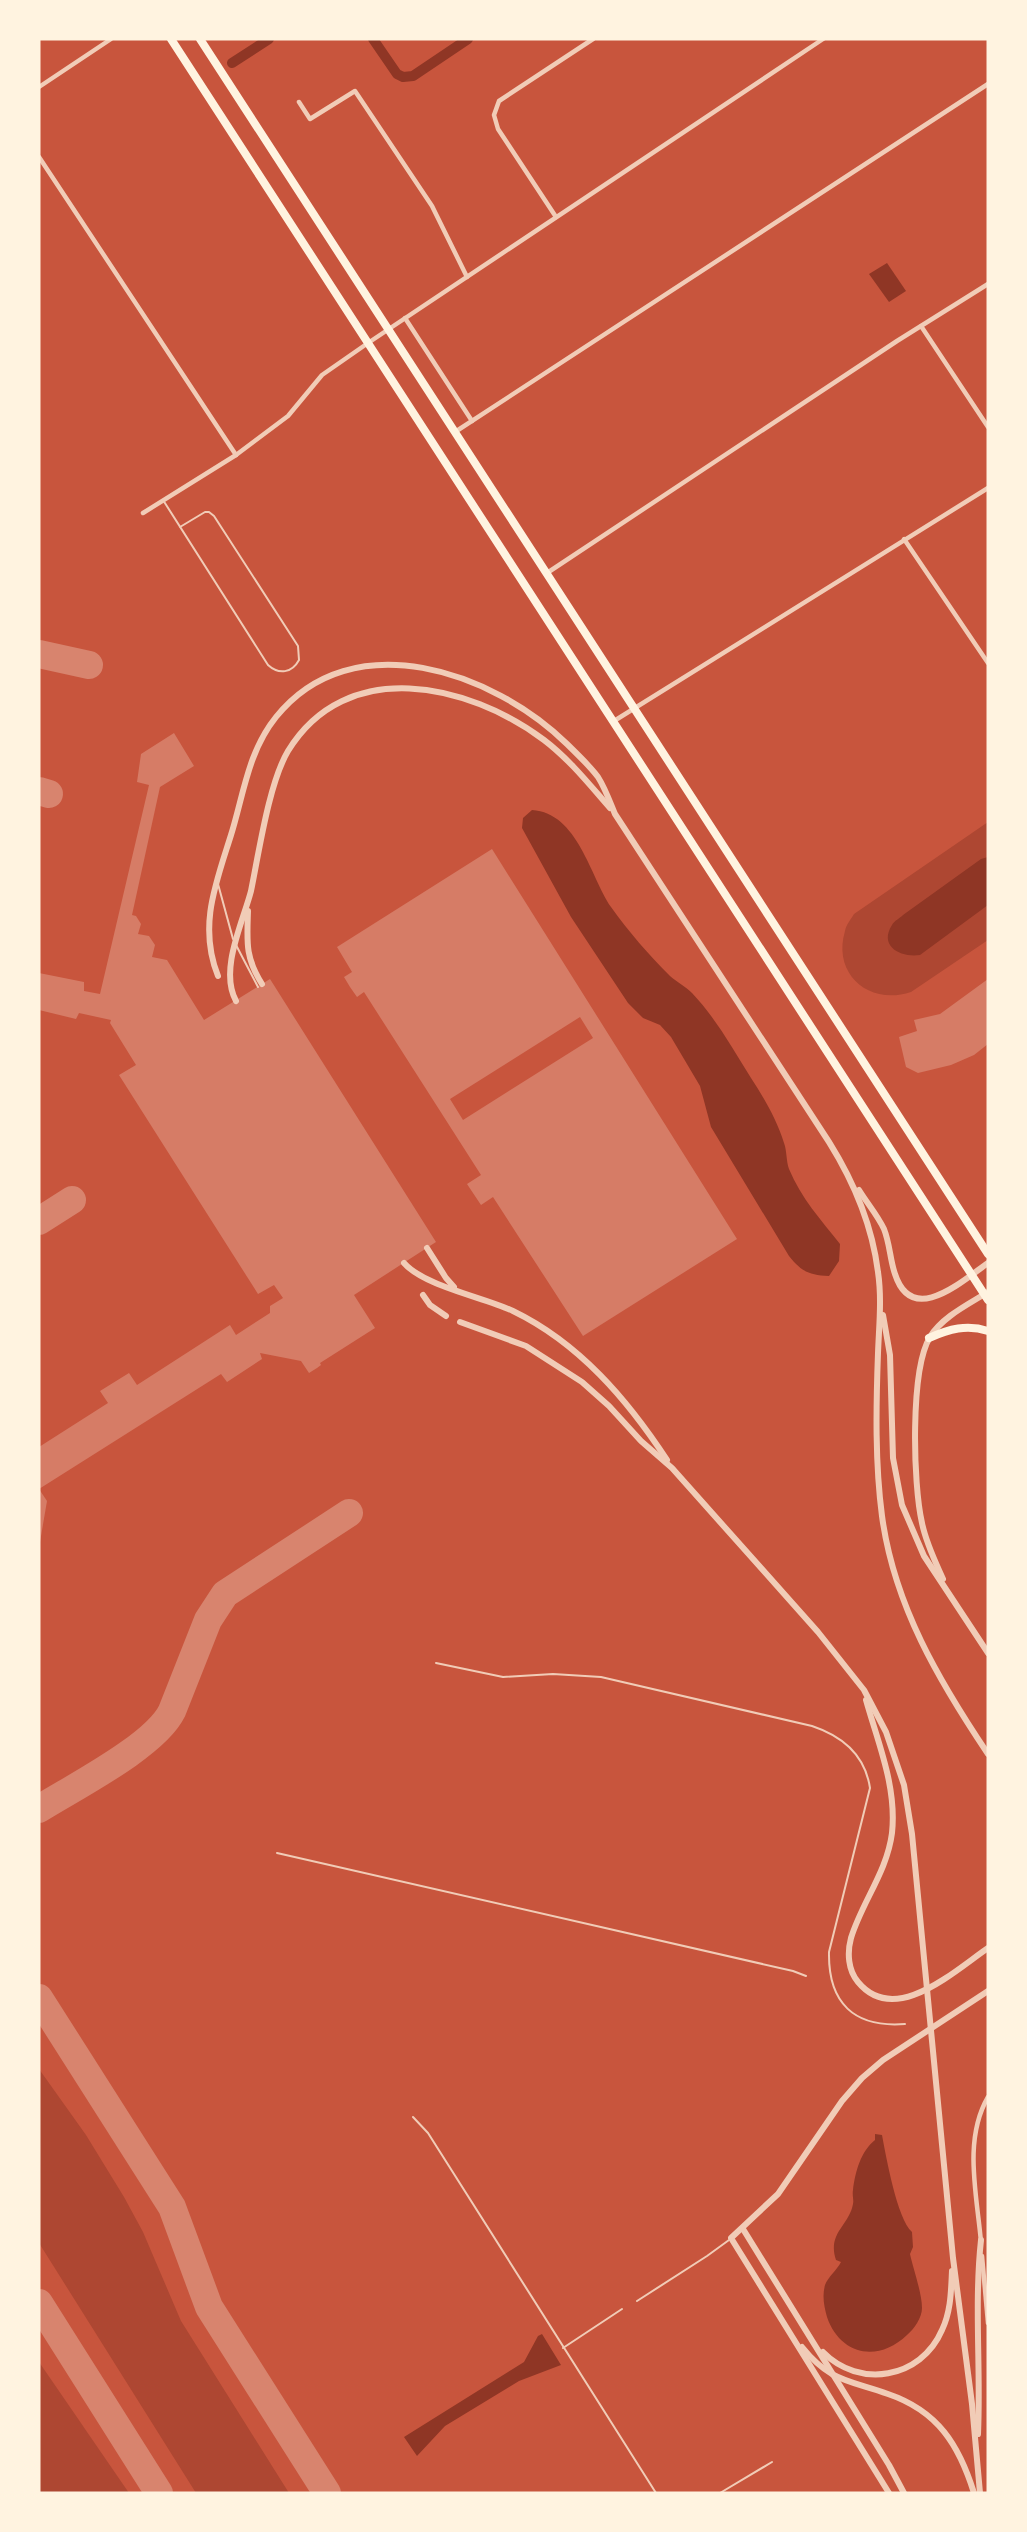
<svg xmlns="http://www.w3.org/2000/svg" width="1027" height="2532" font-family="Arial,sans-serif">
<rect width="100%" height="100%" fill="#c8553d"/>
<g fill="#ae4732">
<path d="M 988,822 L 988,940 L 911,992 C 869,1006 832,974 845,931 C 846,925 851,919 854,914 Z"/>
<polygon points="39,2069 86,2135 124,2197 143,2232 181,2321 289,2493 196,2493 39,2243"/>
<polygon points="39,2362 129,2493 39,2493"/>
</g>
<g fill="#8f3625">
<polygon points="887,263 906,291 889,302 869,274"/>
<path d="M 532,810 C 578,813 590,876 611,907 C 628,931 649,955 670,976 C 677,982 685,986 692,993 C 715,1017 733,1049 751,1078 C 764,1098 777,1120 784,1143 C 787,1151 786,1161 789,1169 C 801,1198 821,1220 840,1244 L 839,1261 L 829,1276 C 809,1275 802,1272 789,1256 L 711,1127 L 700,1086 L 671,1037 L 660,1025 L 643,1018 L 628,1003 L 571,917 L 522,828 L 523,818 Z"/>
<path d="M 988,857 L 988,905 L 920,955 C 902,958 878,947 892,925 C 894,921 900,918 903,915 L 981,859 Z"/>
<path d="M 875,2134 L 882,2135 C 886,2156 897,2219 912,2232 L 913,2247 L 910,2254 C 913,2268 922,2293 922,2308 C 922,2318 914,2329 907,2335 C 878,2363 840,2355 827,2317 C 824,2306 822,2296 825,2285 C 828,2277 837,2270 841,2262 L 836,2260 C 827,2233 849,2226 853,2204 C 854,2200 852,2195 853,2190 C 855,2172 861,2151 875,2140 Z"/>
<polygon points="542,2334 561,2365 519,2381 445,2426 417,2456 404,2437 524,2362 538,2336"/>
</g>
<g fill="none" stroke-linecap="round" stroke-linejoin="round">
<g stroke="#8f3625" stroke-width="10">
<polyline points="373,39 397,74 403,77 413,76 468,39"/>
<polyline points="232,63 269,39"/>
</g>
<g stroke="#d8846e" stroke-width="28">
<polyline points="39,654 89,665"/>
<polyline points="39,791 49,794"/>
<polyline points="39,1221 72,1200"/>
<path d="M 39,1809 C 74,1787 155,1746 172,1711 L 208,1620 L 225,1594 L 349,1513"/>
<polyline points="39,1998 172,2207 209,2307 327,2493"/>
<polyline points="39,2303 159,2493"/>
</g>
</g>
<g fill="#d67c66" fill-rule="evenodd">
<polygon points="174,733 194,766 160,787 132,915 136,916 141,924 138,934 149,936 155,945 152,957 167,960 204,1020 270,979 436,1242 354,1295 375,1328 320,1363 321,1365 317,1368 309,1373 301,1361 260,1353 262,1359 227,1382 221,1374 39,1489 39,1447 108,1403 100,1391 129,1373 137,1385 230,1325 236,1335 270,1313 270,1306 283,1298 274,1285 258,1294 119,1075 136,1065 110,1023 111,1020 79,1013 76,1019 39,1010 39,973 84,982 84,991 100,994 149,785 137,782 141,754"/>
<path d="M 492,849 L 737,1239 L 583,1336 L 493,1197 L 481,1205 L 467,1184 L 481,1175 L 364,992 L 357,997 L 350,987 L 344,977 L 352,972 L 337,947 ZM 580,1017 L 593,1038 L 463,1120 L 450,1099 Z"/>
<polygon points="988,979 988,1044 974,1055 951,1065 918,1073 906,1067 899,1037 917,1031 914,1020 940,1014"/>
<polygon points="39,1489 47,1501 40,1542 39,1542"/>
</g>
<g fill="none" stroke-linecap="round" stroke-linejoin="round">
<g stroke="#f1ccb7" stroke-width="2">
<path d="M 163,500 C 198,555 233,610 268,665 C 279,675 292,673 299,660 L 298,646 L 214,516 L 209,512 L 205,512 L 180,527"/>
<polyline points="218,884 233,939"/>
<polyline points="236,945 258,987"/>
<path d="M 436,1663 L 503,1677 L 553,1674 L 601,1677 L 812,1726 C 842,1736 865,1755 870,1788 L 829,1952 C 828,2003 854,2028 905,2024"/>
<polyline points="277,1853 793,1971 806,1976"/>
<polyline points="413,2117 428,2133 656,2493"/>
<polyline points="637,2301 707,2256 729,2240"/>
<polyline points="563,2348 622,2309"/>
<polyline points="720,2493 772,2462"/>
</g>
<g stroke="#f1ccb7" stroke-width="4.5">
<polyline points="39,87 111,39"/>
<polyline points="299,102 310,119 355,91 432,206 467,277"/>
<polyline points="39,157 236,455"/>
<polyline points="556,217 498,129 494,115 499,101 593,39"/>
<polyline points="405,318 472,421"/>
<polyline points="921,326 988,427"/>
<polyline points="455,432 988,84"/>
<polyline points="143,513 236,455 288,416 322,375 368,343 823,39"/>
<polyline points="904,539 988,663"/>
<polyline points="547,573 897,341 988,284"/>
<polyline points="614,721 988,488"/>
<path d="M 981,2242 C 977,2195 963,2140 988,2097"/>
<polyline points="982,2256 988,2323"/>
</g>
<g stroke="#f1ccb7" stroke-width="6">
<path d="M 248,911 C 247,942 245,957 262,984"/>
<path d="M 218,976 C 198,926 216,883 231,835 C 244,793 248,752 276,717 C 352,622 494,672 567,744 C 577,754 589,765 598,777 C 605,788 610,802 615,814 L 829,1142 C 854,1182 872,1224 878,1272 C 882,1299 879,1326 878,1353 C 876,1407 875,1463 882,1516 C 894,1605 939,1681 988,1754"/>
<path d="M 236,1001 C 219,970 243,922 251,891 C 259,852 269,783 288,751 C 346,656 468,683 544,740 C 569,759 589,784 610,808"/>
<path d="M 859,1190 C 867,1203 878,1216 884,1229 C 890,1244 890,1260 895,1274 C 912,1327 962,1281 988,1263"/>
<polyline points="427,1248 446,1278 454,1287"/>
<path d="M 404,1263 C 424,1286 483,1297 513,1311 C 579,1343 627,1399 667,1460"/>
<polyline points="423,1295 430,1305 446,1316"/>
<polyline points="883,1315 890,1355 893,1458 902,1505 924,1556 988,1653"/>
<polyline points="460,1322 526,1346 582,1382 609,1406 641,1441 672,1468 818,1632 864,1690 886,1732 904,1785 912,1834 953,2258 972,2404 980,2493"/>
<path d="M 943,1579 C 935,1561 926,1543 922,1523 C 913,1484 910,1370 930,1337 C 942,1317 969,1304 988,1292"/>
<path d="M 866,1700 C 878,1743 897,1787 892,1833 C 887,1872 862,1902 851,1938 C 847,1953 848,1970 858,1982 C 895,2027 954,1971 988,1948"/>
<polyline points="743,2229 889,2465 904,2493"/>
<path d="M 802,2347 C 830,2382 849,2380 888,2394 C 938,2411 959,2445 974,2493"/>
<path d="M 823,2352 C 859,2389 921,2379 942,2330 C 951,2311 951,2291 952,2271"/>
<path d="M 978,2434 C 981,2369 974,2305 981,2240"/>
<polyline points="889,2493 731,2238 778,2194 842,2101 862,2078 883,2060 988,1991"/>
</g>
<g stroke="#fff3e0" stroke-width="8">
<polyline points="171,39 988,1300"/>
<polyline points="200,39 988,1254"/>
<path d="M 929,1338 C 949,1329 967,1324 988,1331"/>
</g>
</g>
<rect width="1027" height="2532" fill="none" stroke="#fff3e0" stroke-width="81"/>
</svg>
